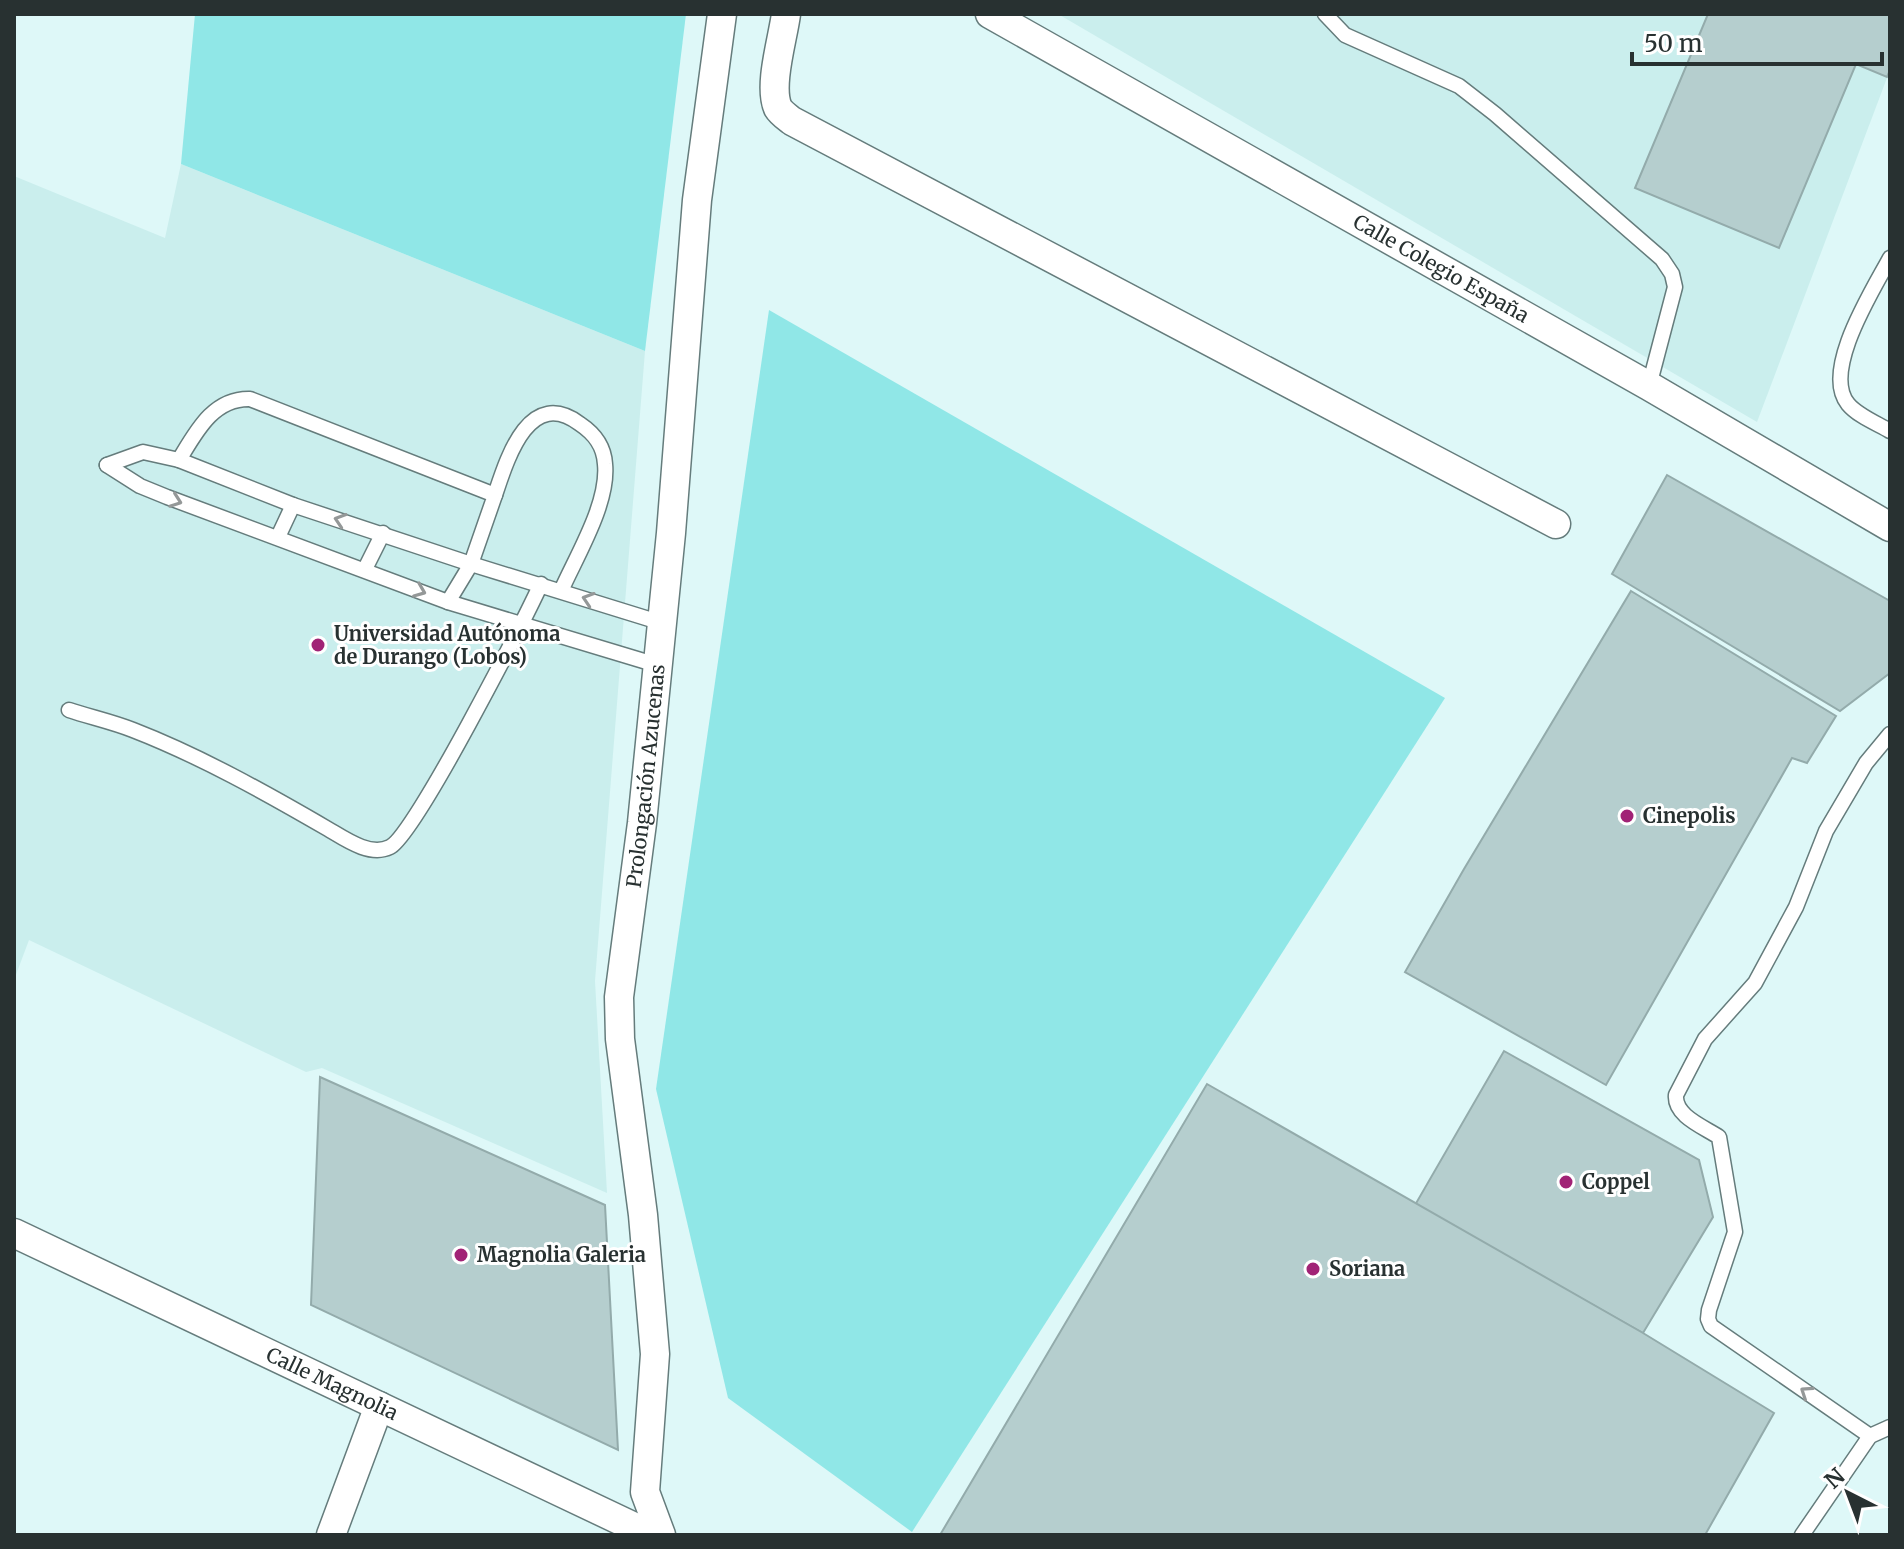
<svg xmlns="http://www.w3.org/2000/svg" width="1904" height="1549" font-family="Merriweather,serif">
<rect width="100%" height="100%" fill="#def8f8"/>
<g fill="#caeeed">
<polygon points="1058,14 1890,14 1890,70 1757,422"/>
<polygon points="181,164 645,351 595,981 607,1193 322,1068 306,1072 29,940 14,980 14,176 165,238"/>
</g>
<g fill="#90e7e7">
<polygon points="195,14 686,14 645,351 181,164"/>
<polygon points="769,310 1445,698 912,1532 728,1398 656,1089"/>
</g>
<g fill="#b5cece" stroke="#93abab" stroke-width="2">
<polygon points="1708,14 1890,14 1890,70 1887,77 1856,64 1779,248 1635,188"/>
<polygon points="1667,475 1890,601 1890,673 1840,711 1612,574"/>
<polygon points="1631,591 1836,716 1807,763 1792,758 1606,1085 1405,972 1464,869"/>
<polygon points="1504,1051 1699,1160 1713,1217 1643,1333 1415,1205"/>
<polygon points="320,1077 605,1205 618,1450 311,1305"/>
<polygon points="1207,1084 1643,1333 1774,1413 1705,1535 940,1535"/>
</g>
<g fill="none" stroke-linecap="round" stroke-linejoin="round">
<defs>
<g id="lane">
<polyline points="1325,14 1345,35 1459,86 1495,114 1662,259 1672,274 1675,287 1649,386"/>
<path d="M 1890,258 C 1873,290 1821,371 1848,404 C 1858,416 1876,423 1890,431"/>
<path d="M 179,460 C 196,432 213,398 250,399 L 495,495 L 471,564 L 448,602"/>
<polyline points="107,465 140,486 167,497 448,602 657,665"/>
<polyline points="107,465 143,452 179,460 293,505 471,564 662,623"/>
<path d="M 495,495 C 507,459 529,386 580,424 C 595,434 604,446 605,464 C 609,503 577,555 561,591"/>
<polyline points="278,537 293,505"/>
<polyline points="365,569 383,533"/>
<path d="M 69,710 C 90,717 113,722 133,730 C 200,756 266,793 328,829 C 345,839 370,857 390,847 C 415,835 523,622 541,584"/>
<path d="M 1870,1436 L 1711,1326 L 1708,1319 L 1709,1310 L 1735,1232 L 1719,1137 C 1704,1127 1674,1116 1676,1095 L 1705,1039 L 1755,983 L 1796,907 L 1826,831 L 1866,763 L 1890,734"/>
<polyline points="1802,1535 1870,1436 1890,1427"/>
</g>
<g id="street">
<path d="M 786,14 C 783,38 768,86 778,108 C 781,113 787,117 792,121 L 1556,524"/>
<path id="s1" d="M 990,14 L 1649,386 L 1890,527"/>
<path id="s2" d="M 14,1233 L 651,1535"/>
<polyline points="331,1535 379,1406"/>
<path id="s3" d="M 661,1535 L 645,1492 L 655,1354 L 643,1215 L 620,1039 L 619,997 L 642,823 L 671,533 L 697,200 L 722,14"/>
</g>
</defs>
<use href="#lane" stroke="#657c7c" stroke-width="17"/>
<use href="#street" stroke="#657c7c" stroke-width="31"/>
<use href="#lane" stroke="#fff" stroke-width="14"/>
<use href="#street" stroke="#fff" stroke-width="28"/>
</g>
<defs><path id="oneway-chevron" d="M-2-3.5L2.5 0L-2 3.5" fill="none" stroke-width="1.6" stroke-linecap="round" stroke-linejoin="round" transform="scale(2)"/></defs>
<g stroke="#949898">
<use href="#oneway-chevron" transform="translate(176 501) rotate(20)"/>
<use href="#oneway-chevron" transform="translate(340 520) rotate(-162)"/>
<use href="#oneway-chevron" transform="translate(420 591) rotate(22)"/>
<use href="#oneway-chevron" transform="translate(588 599) rotate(-162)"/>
<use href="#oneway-chevron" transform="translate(1806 1392) rotate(-146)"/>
</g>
<g fill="#a12376" stroke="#fff" stroke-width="3">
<circle cx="318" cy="645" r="8"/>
<circle cx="1627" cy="816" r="8"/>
<circle cx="1566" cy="1182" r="8"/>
<circle cx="461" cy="1255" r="8"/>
<circle cx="1313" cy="1269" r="8"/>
</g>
<g text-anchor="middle" stroke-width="6" stroke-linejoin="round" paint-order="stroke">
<g font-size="20" fill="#283131" stroke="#fff">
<text dy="7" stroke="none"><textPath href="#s1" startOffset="518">Calle Colegio España</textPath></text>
<text dy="7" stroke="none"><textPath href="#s3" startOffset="766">Prolongación Azucenas</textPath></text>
<text dy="7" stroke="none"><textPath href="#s2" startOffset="352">Calle Magnolia</textPath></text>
</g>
<g font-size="20" font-weight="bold" fill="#283131" stroke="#fff" text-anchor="start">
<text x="334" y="641">Universidad Autónoma<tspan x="334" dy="23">de Durango (Lobos)</tspan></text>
<text x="1643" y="823">Cinepolis</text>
<text x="1582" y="1189">Coppel</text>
<text x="477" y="1262">Magnolia Galeria</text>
<text x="1329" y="1276">Soriana</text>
</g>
</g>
<rect width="1904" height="1549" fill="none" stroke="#283131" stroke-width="32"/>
<g transform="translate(1848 1493) rotate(318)" stroke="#ffffff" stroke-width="6" paint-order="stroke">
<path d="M0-6L14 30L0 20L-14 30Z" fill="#283131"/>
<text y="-12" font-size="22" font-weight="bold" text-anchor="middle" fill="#283131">N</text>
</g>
<path d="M1632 52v12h250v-12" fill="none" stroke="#283131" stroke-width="4"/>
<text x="1644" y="52" font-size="24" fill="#283131" stroke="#ffffff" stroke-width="6" paint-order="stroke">50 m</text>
</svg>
